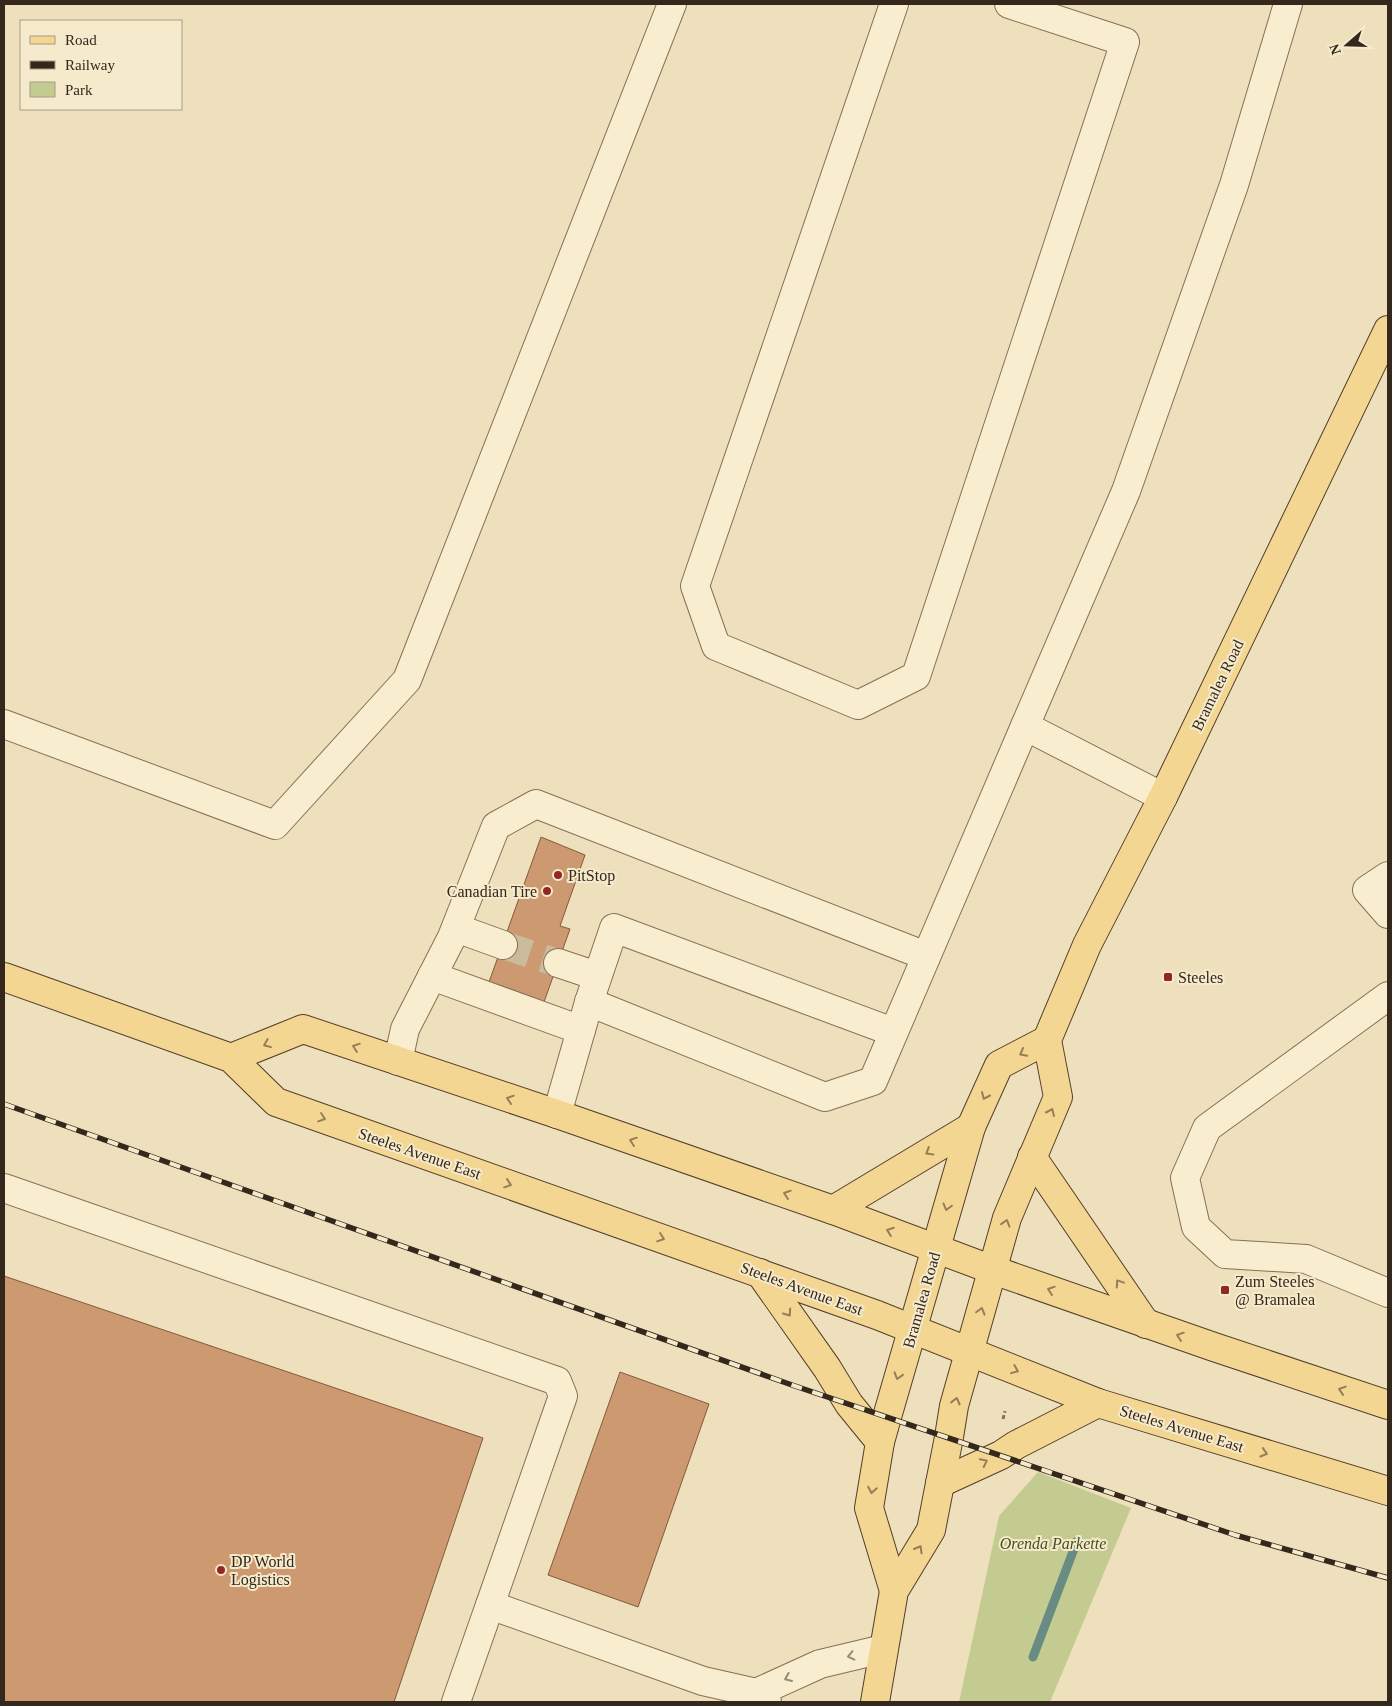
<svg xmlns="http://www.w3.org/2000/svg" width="1392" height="1706" font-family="Georgia,serif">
<rect width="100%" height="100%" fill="#eee0bc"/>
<polygon fill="#c3cb90" points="1038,1472 1131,1508 1050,1702 959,1702 999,1516"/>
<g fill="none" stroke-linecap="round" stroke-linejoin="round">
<polyline stroke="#688c83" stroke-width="9" points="1033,1657 1077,1541"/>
</g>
<g fill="#cc9971" stroke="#84593b">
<polygon points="541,837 585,855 560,926 570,929 544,1002 489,982"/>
<polygon points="4,1276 483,1438 394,1702 4,1702"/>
<polygon points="620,1372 709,1404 638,1607 548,1575"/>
</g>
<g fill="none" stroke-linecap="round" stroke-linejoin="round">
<polyline stroke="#c9bb9c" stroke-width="28" stroke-dasharray="28 14" stroke-linecap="butt" points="503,945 558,963"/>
<defs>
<g id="minor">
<polyline points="894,4 695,586 716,646 858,705 916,676 1125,42 1009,4"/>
<polyline points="4,724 275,825 407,680 672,4"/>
<polyline points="1025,726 1126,491 1234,185 1288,4"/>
<polyline points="1388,876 1367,890 1388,914"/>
<polyline points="456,928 503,945"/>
<polyline points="558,963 597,976"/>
<polyline points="432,976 581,1030"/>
<polyline points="1388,996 1207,1128 1185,1178 1196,1227 1225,1254 1306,1259 1388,1293"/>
<polyline points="589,1002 614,928 893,1032"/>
<polyline points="398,1061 405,1029 452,937 496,826 536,804 926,956"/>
<polyline points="557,1114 589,1002 825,1097 873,1081 1025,726 1163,797"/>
<polyline points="4,1188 557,1381 563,1396 490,1605 703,1681 756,1693 767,1702"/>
<polyline points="756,1693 820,1664 883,1649"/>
<polyline points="456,1702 490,1605"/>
</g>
<g id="major">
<polyline points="4,977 231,1058 276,1102 877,1315 1098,1403 1388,1491"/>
<polyline points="231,1058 303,1029 557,1114 833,1210 993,1270 1214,1347 1388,1405"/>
<polyline points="1032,1157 1146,1324"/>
<polyline points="833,1210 971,1127"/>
<polyline points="760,1273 827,1368 849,1404 880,1442"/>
<polyline points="940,1483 1001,1455 1016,1445 1098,1403"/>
<polyline points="894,1591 869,1508 880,1442 887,1417 971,1127 999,1065 1047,1040"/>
<polyline points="875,1702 894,1591 931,1530 949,1437 954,1406 1007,1218 1058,1097 1047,1040 1087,945 1163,797 1388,330"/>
</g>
</defs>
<use href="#minor" stroke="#857056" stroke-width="30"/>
<use href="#major" stroke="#523e2a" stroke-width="30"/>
<polyline stroke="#857056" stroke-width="3" stroke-dasharray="4 2.5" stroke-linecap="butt" points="1003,1419 1005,1411"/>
<use href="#minor" stroke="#f9edcf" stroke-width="28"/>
<use href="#major" stroke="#f3d692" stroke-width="28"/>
<defs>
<polyline id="rail" points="4,1104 792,1385 1235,1535 1388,1578"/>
</defs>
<use href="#rail" stroke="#34271b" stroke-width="5.5"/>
<use href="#rail" stroke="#f5eacb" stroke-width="4" stroke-dasharray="11" stroke-linecap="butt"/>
</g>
<defs><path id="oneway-chevron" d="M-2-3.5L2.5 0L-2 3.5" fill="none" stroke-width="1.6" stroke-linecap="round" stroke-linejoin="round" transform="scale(1.25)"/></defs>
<g stroke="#947e56">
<use href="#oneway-chevron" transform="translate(267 1044) rotate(158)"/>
<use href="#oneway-chevron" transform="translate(356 1047) rotate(-161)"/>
<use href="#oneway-chevron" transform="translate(1023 1053) rotate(152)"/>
<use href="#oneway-chevron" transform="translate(985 1096) rotate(114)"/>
<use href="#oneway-chevron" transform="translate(510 1099) rotate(-161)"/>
<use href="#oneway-chevron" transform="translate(1051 1112) rotate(-66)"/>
<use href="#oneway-chevron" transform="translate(322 1118) rotate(19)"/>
<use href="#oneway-chevron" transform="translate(633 1141) rotate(-161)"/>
<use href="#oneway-chevron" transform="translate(929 1152) rotate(149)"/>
<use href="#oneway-chevron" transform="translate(508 1184) rotate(19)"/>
<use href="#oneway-chevron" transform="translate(787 1194) rotate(-161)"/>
<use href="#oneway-chevron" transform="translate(947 1207) rotate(105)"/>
<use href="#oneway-chevron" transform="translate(1006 1223) rotate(-73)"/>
<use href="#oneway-chevron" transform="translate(890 1231) rotate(-160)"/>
<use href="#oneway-chevron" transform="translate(661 1238) rotate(19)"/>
<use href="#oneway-chevron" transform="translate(1119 1283) rotate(-124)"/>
<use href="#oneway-chevron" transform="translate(1051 1290) rotate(-161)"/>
<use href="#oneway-chevron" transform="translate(981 1311) rotate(-74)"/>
<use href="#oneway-chevron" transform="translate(788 1313) rotate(55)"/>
<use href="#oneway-chevron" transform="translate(1180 1336) rotate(-161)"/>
<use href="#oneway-chevron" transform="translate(1015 1370) rotate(22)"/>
<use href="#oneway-chevron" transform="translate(898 1376) rotate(107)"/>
<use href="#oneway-chevron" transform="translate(1342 1390) rotate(-162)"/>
<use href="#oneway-chevron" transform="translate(956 1401) rotate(-76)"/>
<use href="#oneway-chevron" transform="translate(1264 1453) rotate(17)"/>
<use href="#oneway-chevron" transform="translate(984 1462) rotate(-26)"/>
<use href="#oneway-chevron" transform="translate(872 1490) rotate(100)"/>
<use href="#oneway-chevron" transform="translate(919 1549) rotate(-60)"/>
</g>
<g stroke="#968a75">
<use href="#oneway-chevron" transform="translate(851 1656) rotate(167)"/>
<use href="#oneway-chevron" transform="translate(788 1678) rotate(157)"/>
</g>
<g fill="#942625" stroke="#f5eacb" stroke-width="2">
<circle cx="558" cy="875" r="5"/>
<circle cx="547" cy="891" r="5"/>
<rect x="1163" y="972" width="10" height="10" rx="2.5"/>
<rect x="1220" y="1285" width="10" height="10" rx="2.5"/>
<circle cx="221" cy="1570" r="5"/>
</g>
<g text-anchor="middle" stroke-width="4" stroke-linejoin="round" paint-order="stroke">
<g font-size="16" fill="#34271b" stroke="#f5eacb">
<text transform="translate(1217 685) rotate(-64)" y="6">Bramalea Road</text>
<text transform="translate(420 1153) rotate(19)" y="6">Steeles Avenue East</text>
<text transform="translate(802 1288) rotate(20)" y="6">Steeles Avenue East</text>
<text transform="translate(921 1300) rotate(-74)" y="6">Bramalea Road</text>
<text transform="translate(1182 1428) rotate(17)" y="6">Steeles Avenue East</text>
</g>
<g font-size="16" fill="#34271b" stroke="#f5eacb" text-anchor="start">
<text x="568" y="881">PitStop</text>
<text x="537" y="897" text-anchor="end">Canadian Tire</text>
<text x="1178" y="983">Steeles</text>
<text x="1235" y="1287">Zum Steeles<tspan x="1235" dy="18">@ Bramalea</tspan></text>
<text x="231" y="1567">DP World<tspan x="231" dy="18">Logistics</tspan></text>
</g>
<g font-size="16" font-style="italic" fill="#445121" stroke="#f5eacb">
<text x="1053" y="1549">Orenda Parkette</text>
</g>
</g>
<rect width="1392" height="1706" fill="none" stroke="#34271b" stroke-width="10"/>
<rect x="20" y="20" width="162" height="90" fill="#f5eacb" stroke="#a89c85"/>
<rect x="30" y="36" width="25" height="8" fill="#f3d692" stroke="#a89c85"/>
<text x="65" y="45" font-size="15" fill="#34271b">Road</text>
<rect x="30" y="61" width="25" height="8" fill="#34271b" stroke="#a89c85"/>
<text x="65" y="70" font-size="15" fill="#34271b">Railway</text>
<rect x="30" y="82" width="25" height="15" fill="#c3cb90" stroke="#a89c85"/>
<text x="65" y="95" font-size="15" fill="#34271b">Park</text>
<g transform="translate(1347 45) rotate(250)" stroke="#f5eacb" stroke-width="4" paint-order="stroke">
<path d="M0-4L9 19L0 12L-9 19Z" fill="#34271b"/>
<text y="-8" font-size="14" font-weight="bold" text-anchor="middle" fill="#34271b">N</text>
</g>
</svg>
